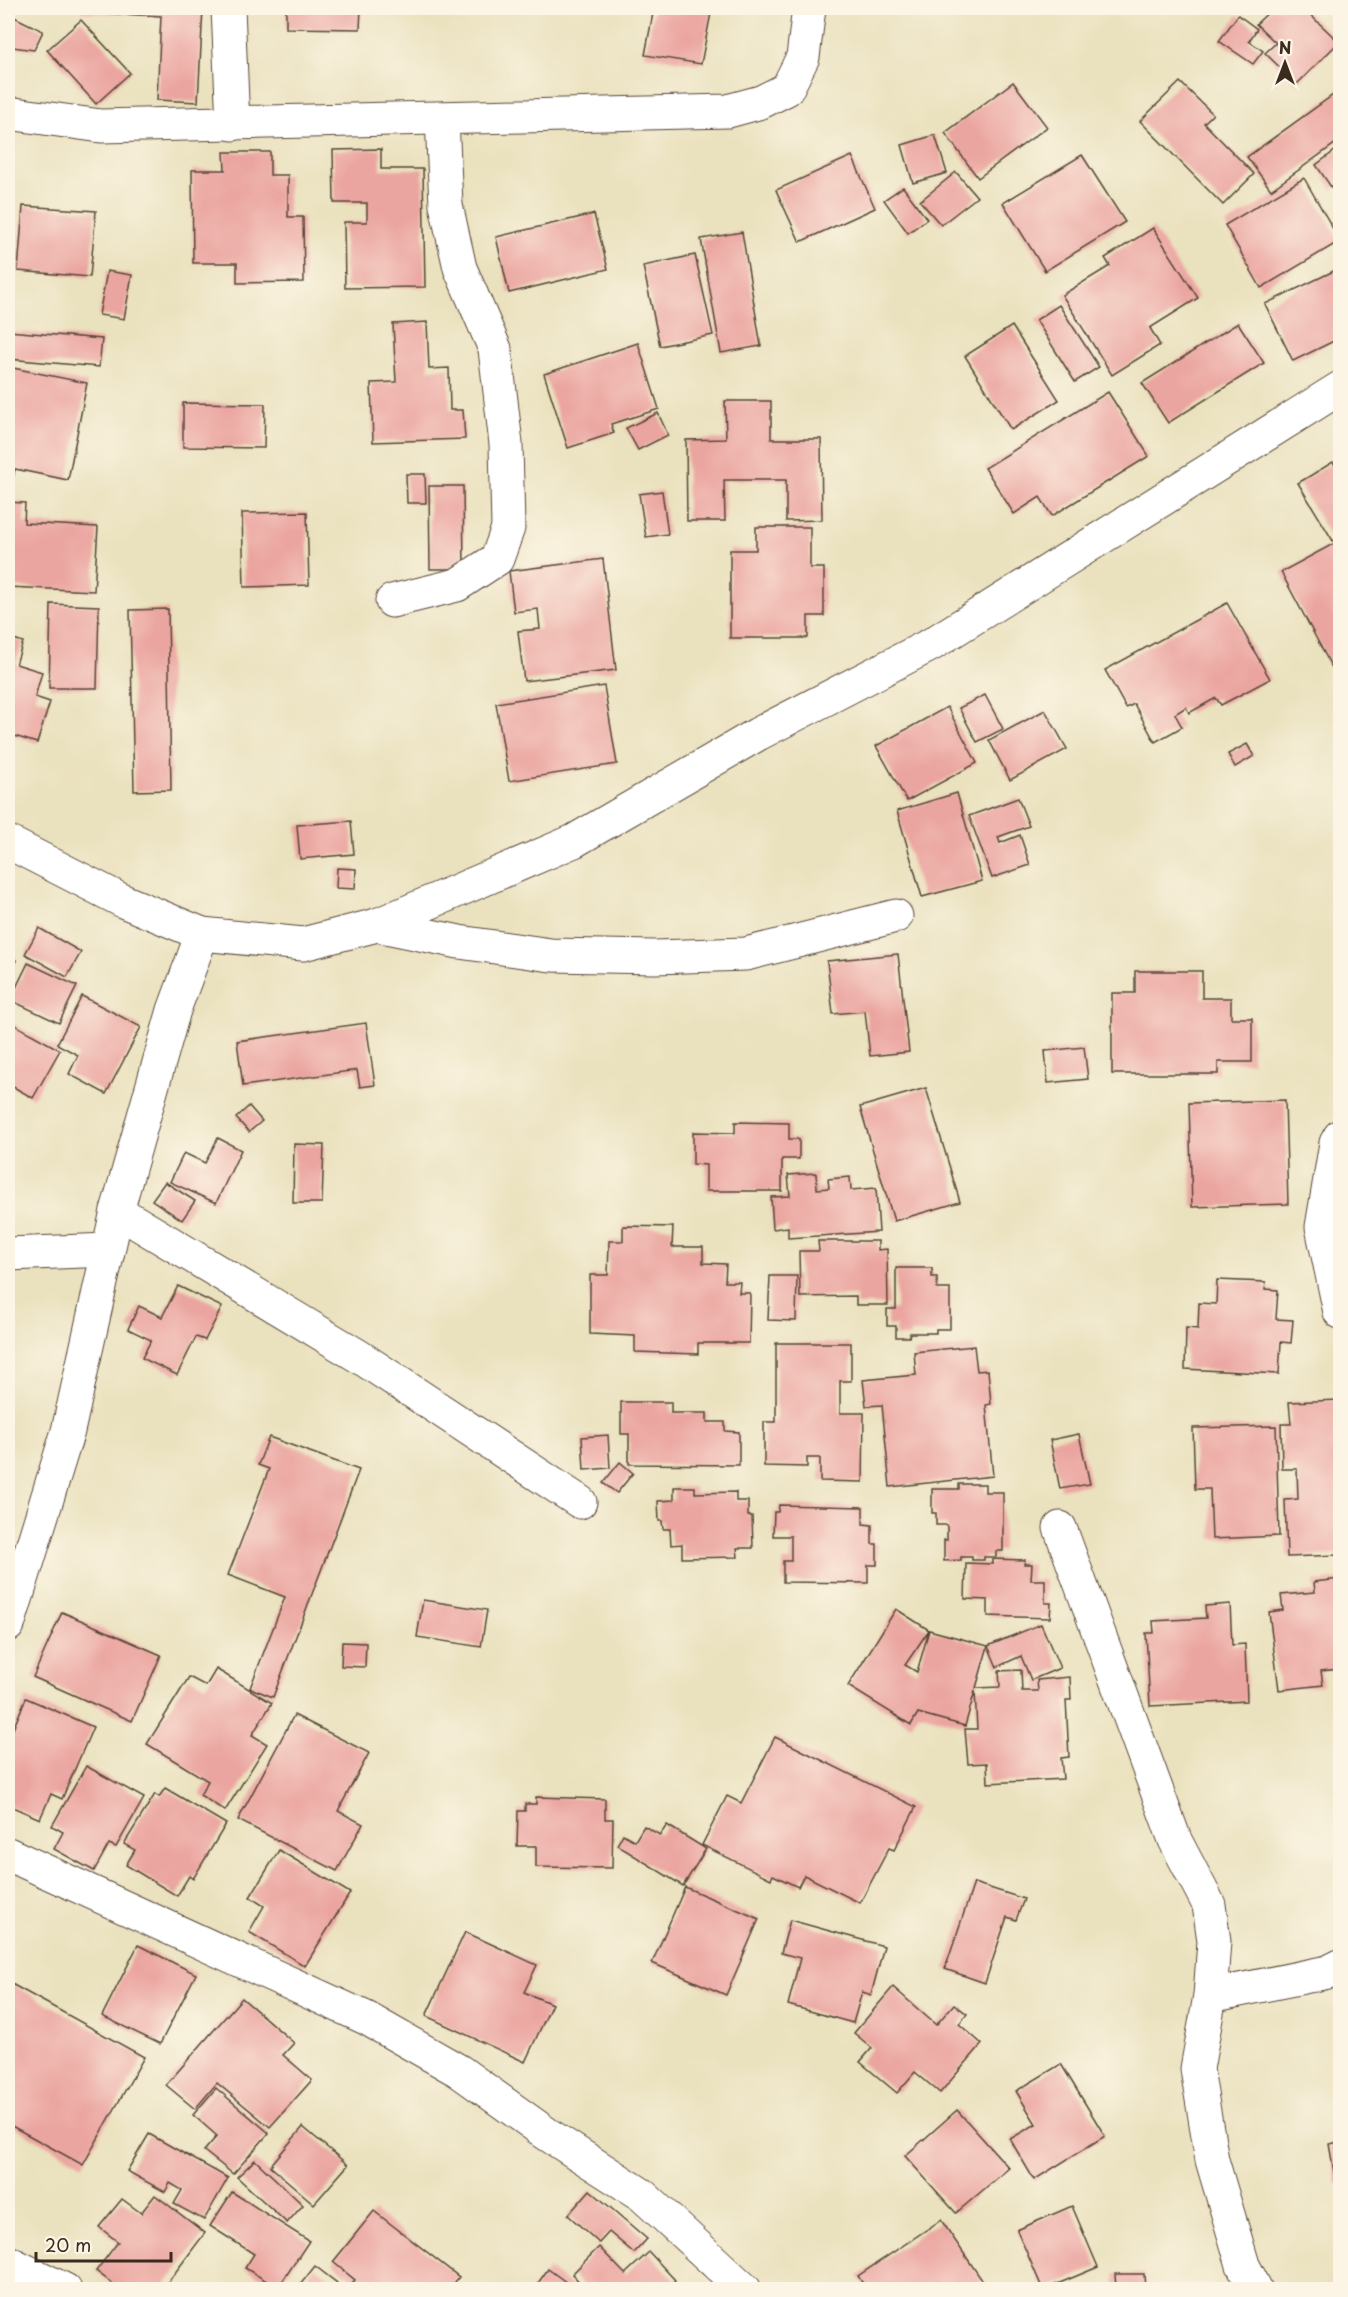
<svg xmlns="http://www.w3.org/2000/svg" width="1348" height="2297" font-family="'Playpen Sans',sans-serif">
<rect width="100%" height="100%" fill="#fcf5e5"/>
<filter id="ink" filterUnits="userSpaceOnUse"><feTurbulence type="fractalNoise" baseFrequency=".0167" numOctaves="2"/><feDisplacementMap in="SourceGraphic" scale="12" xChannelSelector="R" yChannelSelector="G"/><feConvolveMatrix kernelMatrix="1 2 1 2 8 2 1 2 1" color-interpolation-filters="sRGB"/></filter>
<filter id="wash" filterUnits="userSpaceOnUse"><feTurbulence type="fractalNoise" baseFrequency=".008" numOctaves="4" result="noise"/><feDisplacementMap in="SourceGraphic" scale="24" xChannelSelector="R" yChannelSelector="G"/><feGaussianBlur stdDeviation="1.35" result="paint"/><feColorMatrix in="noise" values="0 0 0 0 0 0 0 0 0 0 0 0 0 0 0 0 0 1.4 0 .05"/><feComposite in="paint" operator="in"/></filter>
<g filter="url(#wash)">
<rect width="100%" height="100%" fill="#eae1be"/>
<g id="blocks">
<g fill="#eba5a0">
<polygon points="82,8 203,8 198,102 157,100 161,16 81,12"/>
<polygon points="286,8 361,8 360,29 286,28"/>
<polygon points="654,8 712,8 701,64 645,55"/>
<polygon points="1273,8 1303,8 1339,42 1297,84 1265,53 1276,43 1256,24"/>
<polygon points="8,14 43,31 34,50 13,47 8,58"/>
<polygon points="1238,15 1257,29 1249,41 1263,51 1253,64 1219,41"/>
<polygon points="81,20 130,73 96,104 47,50"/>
<polygon points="1013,82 1047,127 978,178 945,133"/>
<polygon points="1180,82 1213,114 1204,123 1254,174 1223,205 1140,121"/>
<polygon points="1340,90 1340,140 1271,190 1247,157"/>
<polygon points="935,135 947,173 913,183 902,145"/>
<polygon points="1340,147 1340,185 1333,190 1316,165"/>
<polygon points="381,149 381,169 423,169 425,287 345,288 344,222 367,222 367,203 334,203 333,150"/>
<polygon points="224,152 270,152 270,175 288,175 288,217 303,217 304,282 237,283 237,263 193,263 192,170 225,170"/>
<polygon points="1082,155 1125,222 1045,271 1003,203"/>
<polygon points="852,156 875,208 800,242 776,190"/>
<polygon points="956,172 977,197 941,225 920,201"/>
<polygon points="1304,178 1340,241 1261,288 1225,225"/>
<polygon points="903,187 927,219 908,233 884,200"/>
<polygon points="23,206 96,211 90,277 18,271"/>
<polygon points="594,214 608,269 509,293 496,237"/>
<polygon points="1153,228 1198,298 1150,328 1160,345 1112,375 1062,295 1110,266 1105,258"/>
<polygon points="742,232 761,346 721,353 701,239"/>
<polygon points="695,255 713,335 660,346 643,266"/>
<polygon points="1340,268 1340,338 1293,361 1265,304"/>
<polygon points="107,271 132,275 124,319 99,315"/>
<polygon points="1059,305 1099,367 1075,382 1036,320"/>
<polygon points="427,322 429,369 449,368 450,410 463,410 465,439 373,442 371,383 396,382 393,324"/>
<polygon points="1238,323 1264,363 1168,423 1142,383"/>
<polygon points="1012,326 1059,400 1011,430 965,356"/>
<polygon points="8,331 102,339 99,367 8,359"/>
<polygon points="638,343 659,409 611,424 614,433 568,448 544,374"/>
<polygon points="8,367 87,383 68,480 15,469 10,494 8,493"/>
<polygon points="1108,392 1149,456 1052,516 1040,497 1014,514 985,468"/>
<polygon points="725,401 771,401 771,439 821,439 822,520 786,521 786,480 724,480 725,521 687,521 686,440 726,439"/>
<polygon points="183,403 265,404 264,448 183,447"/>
<polygon points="658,413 668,435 638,450 626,428"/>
<polygon points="1333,462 1340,472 1340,536 1333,541 1298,483"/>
<polygon points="406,474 425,474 426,503 407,503"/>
<polygon points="429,486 463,486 464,569 430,569"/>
<polygon points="662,491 668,534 646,537 639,494"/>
<polygon points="8,502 25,503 24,523 98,527 94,591 8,587"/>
<polygon points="307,512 309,585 244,587 242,513"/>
<polygon points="756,527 810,527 810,568 824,568 824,616 808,616 808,638 730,638 730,550 756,550"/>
<polygon points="1333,544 1340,559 1340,675 1337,677 1281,572"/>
<polygon points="603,559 616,670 524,681 518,631 540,629 538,609 514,612 509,571"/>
<polygon points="1227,603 1270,679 1221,705 1216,698 1189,713 1186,707 1175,714 1182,727 1155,742 1134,704 1126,708 1105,670"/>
<polygon points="51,604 99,606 97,688 49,688"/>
<polygon points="168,609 171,790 134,791 130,610"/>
<polygon points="8,637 23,642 16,664 42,672 35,697 50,702 37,743 8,734"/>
<polygon points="604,686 617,764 509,781 496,703"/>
<polygon points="985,695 1003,729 977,742 959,708"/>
<polygon points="947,707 977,763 907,801 876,746"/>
<polygon points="1045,710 1067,749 1010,780 989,740"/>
<polygon points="1247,744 1254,756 1235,767 1228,754"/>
<polygon points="957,793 982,881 922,897 897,811"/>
<polygon points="1018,798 1029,826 998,837 1000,843 1020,835 1030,865 992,878 969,816"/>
<polygon points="351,821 354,854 300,859 297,825"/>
<polygon points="337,868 356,869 355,889 336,888"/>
<polygon points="39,928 81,952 67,977 25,954"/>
<polygon points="898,954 909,1052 870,1056 865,1011 833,1014 827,961"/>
<polygon points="8,956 16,960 8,979"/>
<polygon points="28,963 77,986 59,1023 10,1000"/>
<polygon points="1135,971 1202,971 1202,998 1231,998 1231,1018 1252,1018 1252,1062 1218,1062 1218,1074 1112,1074 1112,993 1135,993"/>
<polygon points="82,996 141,1027 106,1094 69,1074 78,1055 57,1044"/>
<polygon points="8,1021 60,1050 33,1098 8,1084"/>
<polygon points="366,1023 375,1085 360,1087 357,1070 243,1086 237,1041"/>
<polygon points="1084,1047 1088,1079 1048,1083 1045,1051"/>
<polygon points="926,1088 960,1202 894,1221 860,1107"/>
<polygon points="1285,1100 1288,1204 1192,1207 1189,1103"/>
<polygon points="249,1106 262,1121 249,1132 236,1118"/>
<polygon points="735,1122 789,1123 789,1139 799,1139 799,1159 782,1159 782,1191 706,1191 706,1165 693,1164 693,1132 735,1133"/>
<polygon points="218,1138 241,1150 216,1203 170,1182 184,1153 205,1163"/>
<polygon points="294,1144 324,1145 322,1203 293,1203"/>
<polygon points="816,1173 817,1189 829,1188 828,1179 850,1177 851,1190 876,1188 879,1232 788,1238 788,1227 773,1229 771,1197 790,1196 788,1175"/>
<polygon points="165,1182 195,1201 182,1220 152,1200"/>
<polygon points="623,1226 673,1227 672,1247 703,1247 703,1263 726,1264 725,1282 740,1282 739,1293 750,1293 749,1343 698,1343 698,1354 635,1352 635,1336 590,1334 590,1275 608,1275 609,1241 623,1241"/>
<polygon points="818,1241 878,1241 878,1250 887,1249 888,1305 856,1305 856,1296 800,1297 799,1251 819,1251"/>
<polygon points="896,1268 932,1268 932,1277 937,1277 937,1289 950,1289 950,1329 936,1329 936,1333 910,1333 909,1337 896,1337 896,1326 887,1326 887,1309 896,1309"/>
<polygon points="770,1276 797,1276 796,1321 768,1320"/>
<polygon points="1217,1280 1266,1282 1265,1289 1278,1290 1276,1319 1293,1320 1291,1343 1281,1342 1279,1374 1185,1369 1186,1328 1198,1329 1199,1303 1216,1304"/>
<polygon points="178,1286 222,1307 205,1340 196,1337 177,1375 142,1358 151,1340 128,1329 139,1306 162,1317"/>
<polygon points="776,1343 851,1343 851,1381 840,1381 840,1413 864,1413 863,1482 820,1481 820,1458 807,1458 807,1467 764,1466 764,1422 776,1422"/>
<polygon points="974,1346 977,1371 988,1370 991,1404 986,1405 993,1476 890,1487 882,1405 866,1406 863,1380 916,1375 914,1352"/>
<polygon points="1340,1400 1340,1555 1287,1557 1285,1500 1298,1499 1297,1469 1282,1469 1281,1424 1291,1424 1289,1402"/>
<polygon points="621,1402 671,1402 671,1413 707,1413 707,1422 725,1422 725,1431 739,1432 739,1465 629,1464 629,1434 621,1434"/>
<polygon points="1276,1426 1279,1536 1212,1539 1210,1489 1195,1489 1193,1428"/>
<polygon points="1079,1434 1090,1484 1060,1489 1050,1440"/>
<polygon points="608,1435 610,1468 584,1470 582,1437"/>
<polygon points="269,1437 359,1470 273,1697 250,1688 285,1597 228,1575 269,1469 258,1465"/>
<polygon points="620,1462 633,1473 617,1493 603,1483"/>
<polygon points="959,1484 985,1484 985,1492 1003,1492 1003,1551 996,1551 996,1557 984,1557 984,1560 972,1560 972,1557 961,1557 961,1560 944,1561 944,1540 947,1540 947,1525 936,1525 936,1513 932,1513 932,1489 959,1489"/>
<polygon points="674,1487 695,1487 695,1493 736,1492 736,1501 748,1501 748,1516 752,1516 753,1548 737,1548 738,1557 682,1558 682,1544 671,1545 670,1529 663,1529 662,1521 659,1521 658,1501 674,1500"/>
<polygon points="779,1505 863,1507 863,1524 872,1525 872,1544 877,1544 877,1565 868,1565 868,1583 783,1582 783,1561 791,1561 791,1536 773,1536 774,1512 778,1512"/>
<polygon points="992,1559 1025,1560 1024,1564 1032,1564 1031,1580 1045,1580 1045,1603 1051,1603 1050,1618 988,1616 988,1600 965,1599 966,1563 992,1564"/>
<polygon points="1340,1579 1340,1669 1321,1671 1323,1685 1279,1690 1269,1612 1283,1610 1281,1595 1315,1592 1314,1582"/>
<polygon points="423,1600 487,1610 481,1647 417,1637"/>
<polygon points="1230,1604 1232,1645 1245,1644 1247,1701 1150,1706 1146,1633 1154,1633 1153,1621 1206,1618 1205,1606"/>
<polygon points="896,1609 929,1630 905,1665 917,1672 929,1630 988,1646 976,1688 1000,1687 999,1671 1021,1670 1022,1691 1038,1691 1037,1680 1070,1677 1071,1700 1066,1700 1069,1757 1061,1758 1063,1779 988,1783 987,1763 968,1764 965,1729 977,1729 975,1691 965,1726 918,1713 911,1725 848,1686"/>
<polygon points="62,1612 161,1655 132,1721 33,1677"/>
<polygon points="1041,1624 1060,1668 1031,1680 1021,1656 997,1667 988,1646"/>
<polygon points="342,1642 366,1643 365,1667 341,1666"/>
<polygon points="216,1669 272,1703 252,1735 267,1744 225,1811 200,1795 208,1781 147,1744 189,1677 206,1686"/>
<polygon points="26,1698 93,1727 62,1799 51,1794 40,1819 8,1805 8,1741"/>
<polygon points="294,1715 369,1753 338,1811 363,1824 337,1871 238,1820"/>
<polygon points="775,1737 916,1807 894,1850 889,1848 860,1903 804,1875 798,1887 773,1875 771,1879 702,1845 727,1796 741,1803"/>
<polygon points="86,1766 144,1798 116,1847 109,1844 94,1871 54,1849 63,1832 52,1826"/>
<polygon points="165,1788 226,1824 193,1879 189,1876 177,1896 126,1865 135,1850 124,1844 155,1794 159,1797"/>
<polygon points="536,1797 605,1799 605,1819 613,1819 612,1868 536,1867 536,1846 517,1846 518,1811 525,1811 525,1804 536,1804"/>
<polygon points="667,1825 706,1849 683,1886 617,1845 623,1834 635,1841 644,1826 660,1835"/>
<polygon points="279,1850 350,1893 305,1966 249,1932 264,1906 250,1897"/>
<polygon points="974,1883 1024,1899 1016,1920 1007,1917 985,1983 945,1969"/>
<polygon points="685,1887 759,1919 726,1995 652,1963"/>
<polygon points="790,1920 884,1946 871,1995 862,1992 853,2023 788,2005 800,1958 781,1953"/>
<polygon points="465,1932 537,1965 524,1992 552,2004 525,2062 426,2016"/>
<polygon points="138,1945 196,1974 160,2044 102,2016"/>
<polygon points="8,1982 144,2057 83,2165 8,2124"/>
<polygon points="893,1987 936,2025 954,2004 967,2014 959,2024 982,2044 940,2093 915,2072 897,2093 860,2062 872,2048 854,2033"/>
<polygon points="242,1998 294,2043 283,2055 312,2080 270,2127 217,2083 195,2109 166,2085"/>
<polygon points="1061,2064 1105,2136 1034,2180 1010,2139 1036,2124 1016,2091"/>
<polygon points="216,2088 269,2133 233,2174 204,2151 217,2136 193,2115"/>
<polygon points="957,2110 1009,2168 956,2213 905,2156"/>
<polygon points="303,2127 348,2165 314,2204 270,2166"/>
<polygon points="149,2134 228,2178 204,2220 174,2204 182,2190 170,2183 165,2192 127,2171"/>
<polygon points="1340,2142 1340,2183 1336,2184 1329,2144"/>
<polygon points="255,2160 303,2205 287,2223 237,2177"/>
<polygon points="590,2190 647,2239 634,2253 609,2232 599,2243 568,2215"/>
<polygon points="232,2192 309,2241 278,2288 245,2268 254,2254 210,2226"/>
<polygon points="155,2195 205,2233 162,2290 121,2290 96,2271 118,2242 99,2227 122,2199 141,2213"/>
<polygon points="1072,2206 1098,2267 1043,2290 1017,2230"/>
<polygon points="374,2211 459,2277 449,2290 348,2290 355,2280 333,2262"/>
<polygon points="941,2220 982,2280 968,2290 867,2290 858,2276"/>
<polygon points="599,2247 625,2274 649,2252 675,2280 665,2290 587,2290 572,2274"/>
<polygon points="315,2266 337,2283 332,2290 296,2290"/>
<polygon points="548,2269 574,2288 573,2290 533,2290"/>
<polygon points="1115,2274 1144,2274 1145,2290 1116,2290"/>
</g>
</g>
</g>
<g filter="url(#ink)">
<use href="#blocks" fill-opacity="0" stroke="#554536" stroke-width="1.5"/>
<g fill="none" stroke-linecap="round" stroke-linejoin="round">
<defs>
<g id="minor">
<polyline points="228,8 233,124"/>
<polyline points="8,113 101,126 728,111 761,102 787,89 803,57 809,8"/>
<polyline points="392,601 457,585 497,559 508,528 506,444 495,349 460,268 446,205 442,119"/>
<polyline points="8,842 123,901 202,934"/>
<polyline points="377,925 459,942 551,955 655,957 746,954 896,916"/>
<polyline points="1340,1136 1336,1143 1322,1227 1340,1312"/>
<polyline points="117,1211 360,1357 580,1502"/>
<polyline points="8,1254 108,1250"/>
<polyline points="1060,1528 1175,1840 1209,1905 1214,1941 1210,1996 1197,2069 1212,2160 1243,2265 1256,2290"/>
<polyline points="8,1854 366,2018 459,2071 547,2134 642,2195 745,2290"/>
<polyline points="1210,1996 1328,1972 1340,1966"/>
<polyline points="8,2262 65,2290"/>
</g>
<polyline id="tertiary" points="8,1625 68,1431 117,1211 174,1010 202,934 303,944 377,925 574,841 758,734 932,644 1340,388"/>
</defs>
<use href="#minor" stroke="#554536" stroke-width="35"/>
<use href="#tertiary" stroke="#554536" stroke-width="35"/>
<use href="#minor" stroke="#fff" stroke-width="33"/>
<use href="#tertiary" stroke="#fff" stroke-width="33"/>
</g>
</g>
<rect width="1348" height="2297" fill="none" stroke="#fcf5e5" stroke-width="30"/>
<g transform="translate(1285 63)" stroke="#fcf5e5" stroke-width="4.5" paint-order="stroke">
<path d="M0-4.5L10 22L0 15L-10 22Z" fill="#3b2a1e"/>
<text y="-9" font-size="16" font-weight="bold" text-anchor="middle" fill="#3b2a1e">N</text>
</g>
<path d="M36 2252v9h135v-9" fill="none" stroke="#3b2a1e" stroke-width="3"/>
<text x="45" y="2252" font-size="18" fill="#3b2a1e" stroke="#fcf5e5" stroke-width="4.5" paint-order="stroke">20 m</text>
</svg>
